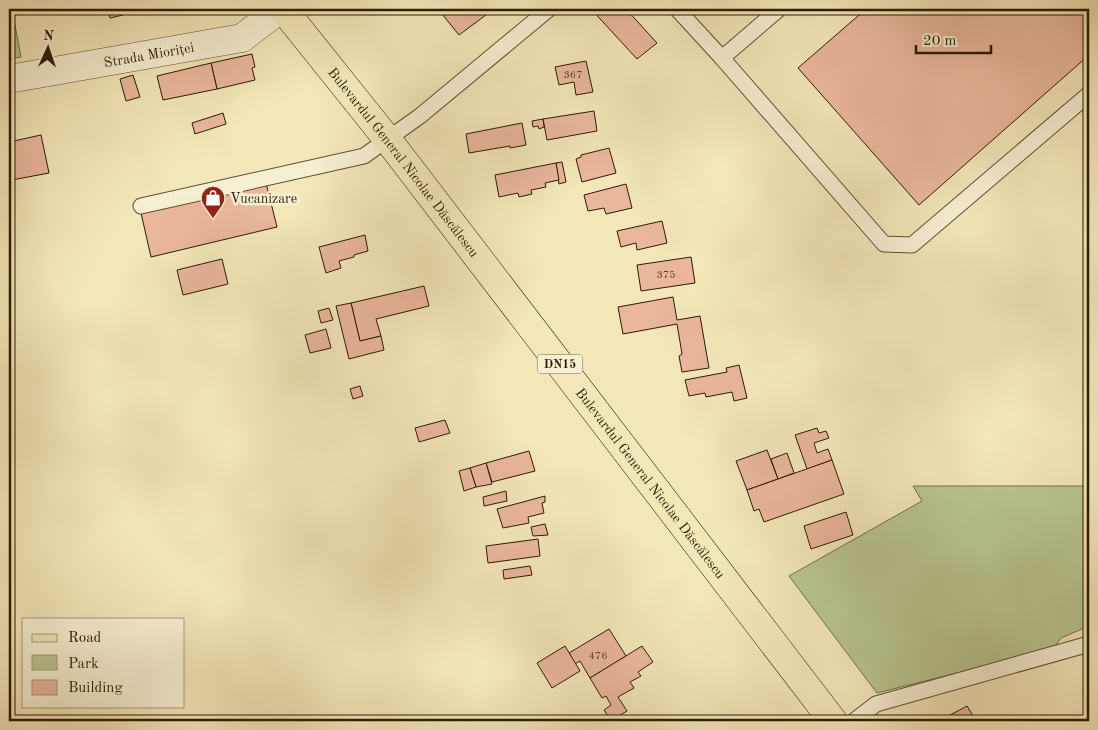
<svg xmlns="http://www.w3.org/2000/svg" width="1098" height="730" font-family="'Old Standard TT',serif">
<rect width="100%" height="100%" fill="#f3e7ba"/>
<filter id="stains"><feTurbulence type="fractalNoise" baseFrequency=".004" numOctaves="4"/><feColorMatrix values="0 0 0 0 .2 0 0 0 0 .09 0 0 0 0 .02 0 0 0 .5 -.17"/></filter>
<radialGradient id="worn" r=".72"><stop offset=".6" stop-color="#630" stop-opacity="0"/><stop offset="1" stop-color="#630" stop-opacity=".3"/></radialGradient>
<g fill="#b9c691" stroke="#72704a">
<polygon points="9,9 12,9 21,57 9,59"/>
<polygon points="913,486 1083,486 1089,495 1089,626 1061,638 1053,649 877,693 789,576 922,501"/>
</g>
<g fill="#eab79d" stroke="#2c1b03">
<polygon points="108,9 144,9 144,10 110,18"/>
<polygon points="438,9 494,9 459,35"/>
<polygon points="591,9 626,9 657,43 637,59"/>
<polygon points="866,9 1089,9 1089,55 919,205 798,68"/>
<polygon points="252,54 255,67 252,68 255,80 217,89 211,63"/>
<polygon points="586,61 593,92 576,95 574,82 559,85 555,67"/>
<polygon points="211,63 217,89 163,100 157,76"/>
<polygon points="133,75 140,97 126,101 120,79"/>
<polygon points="594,111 597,131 547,140 543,119"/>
<polygon points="223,113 226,124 195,134 192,123"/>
<polygon points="543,119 544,127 539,129 538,126 533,127 532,121"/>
<polygon points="522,123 526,145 510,148 510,146 469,153 466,134"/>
<polygon points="41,135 49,173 12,180 9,166 9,142"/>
<polygon points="609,148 616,173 582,182 576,159 581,157 581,155"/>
<polygon points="562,162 566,182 559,184 556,163"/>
<polygon points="556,163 559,180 545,183 546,187 531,190 532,194 519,197 518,193 499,197 495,175"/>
<polygon points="266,183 277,227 151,257 141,213"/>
<polygon points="626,184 632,208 606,214 604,208 588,211 584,195"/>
<polygon points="662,221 667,243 637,250 636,243 621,247 617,231"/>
<polygon points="365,235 368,251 354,255 354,257 339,261 341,268 326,273 319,247"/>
<polygon points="691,257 695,283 641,291 637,265"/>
<polygon points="222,259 228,284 183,295 177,270"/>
<polygon points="424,286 429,306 376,319 381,336 360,341 351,303"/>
<polygon points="673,297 677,320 700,316 709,368 682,372 679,356 682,354 677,324 623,334 618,307"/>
<polygon points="351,303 360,341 381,336 384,350 349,359 336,306"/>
<polygon points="329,308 333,320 321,323 318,311"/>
<polygon points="326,329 331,348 310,353 305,335"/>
<polygon points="739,365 747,398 734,401 732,392 706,397 705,393 689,396 685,380 727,372 726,368"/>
<polygon points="360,386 363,396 353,399 350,389"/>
<polygon points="445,420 450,433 419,442 415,428"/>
<polygon points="817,428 819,433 826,431 829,438 814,443 817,453 828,449 832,460 807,469 795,435"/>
<polygon points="767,450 778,479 747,490 736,461"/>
<polygon points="529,451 535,471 492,482 486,463"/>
<polygon points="787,453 794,473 778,479 771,459"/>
<polygon points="832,460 844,494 764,522 759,509 754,511 747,490"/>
<polygon points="486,463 492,484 476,487 470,468"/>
<polygon points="470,468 476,487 464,491 459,471"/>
<polygon points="506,491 507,501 484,506 483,497"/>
<polygon points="545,496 545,502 542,503 544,513 528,517 529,523 503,528 497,509"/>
<polygon points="846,512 853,535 811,549 804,526"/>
<polygon points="545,524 548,535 533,536 531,527"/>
<polygon points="538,539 540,556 488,563 486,546"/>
<polygon points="530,566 532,575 504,579 503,570"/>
<polygon points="609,629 626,656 590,678 580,661 575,664 569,653"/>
<polygon points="565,646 580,671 552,688 537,663"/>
<polygon points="642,646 653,662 638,672 641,676 630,682 634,688 618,697 627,711 611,721 604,710 611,705 606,696 602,698 590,678"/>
<polygon points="967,706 976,721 939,721"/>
</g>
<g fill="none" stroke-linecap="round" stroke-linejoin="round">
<defs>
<g id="lane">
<polyline points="677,9 722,58 884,244 912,245 1089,94"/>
<polyline points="722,58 779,9"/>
<polyline points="141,206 364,156 420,116 549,9"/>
<polyline points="854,721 876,704 1089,644"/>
</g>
<g id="street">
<path id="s1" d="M 9,79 L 242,38 L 280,9"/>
</g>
<g id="primary">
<path id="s2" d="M 283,9 L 388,140 L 833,721"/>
</g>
</defs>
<use href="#lane" stroke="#5e4e31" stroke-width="17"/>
<use href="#street" stroke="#5e4e31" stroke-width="29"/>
<use href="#primary" stroke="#2c1b03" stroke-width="29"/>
<use href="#lane" stroke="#f7efd2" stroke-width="15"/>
<use href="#street" stroke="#f7efd2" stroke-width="28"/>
<use href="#primary" stroke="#f3e7ba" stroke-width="28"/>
</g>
<defs>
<symbol id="shop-pin" viewBox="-11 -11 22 30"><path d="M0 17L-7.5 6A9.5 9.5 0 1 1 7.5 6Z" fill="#8f2418" stroke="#f7efd2"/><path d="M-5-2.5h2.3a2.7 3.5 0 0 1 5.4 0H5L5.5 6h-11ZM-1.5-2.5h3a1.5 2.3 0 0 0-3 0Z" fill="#fff"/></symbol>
</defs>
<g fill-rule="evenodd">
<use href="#shop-pin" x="199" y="184" width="28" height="38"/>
</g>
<g text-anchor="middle" stroke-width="5" stroke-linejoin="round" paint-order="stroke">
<g font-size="11" fill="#5c422a">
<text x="573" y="78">367</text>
<text x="666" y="278">375</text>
<text x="598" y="659">476</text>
</g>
<rect fill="#f7efd2" stroke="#695b41" stroke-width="1" x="537.5" y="354.5" width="45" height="19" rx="4"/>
<g font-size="12" font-weight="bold" fill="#2c1b03">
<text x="560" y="368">DN15</text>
</g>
<g font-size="14" fill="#2c1b03" stroke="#f7efd2">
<text dy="5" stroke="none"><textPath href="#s1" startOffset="142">Strada Mioriței</textPath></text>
<text dy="5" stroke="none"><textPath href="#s2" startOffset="195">Bulevardul General Nicolae Dăscălescu</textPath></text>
<text dy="5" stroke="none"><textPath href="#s2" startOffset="600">Bulevardul General Nicolae Dăscălescu</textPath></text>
</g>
<g font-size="14" fill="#2c1b03" stroke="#f7efd2" text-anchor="start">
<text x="230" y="203">Vucanizare</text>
</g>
</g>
<rect width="1098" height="730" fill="none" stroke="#f3e7ba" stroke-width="30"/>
<rect x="10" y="10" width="1078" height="710" fill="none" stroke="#2c1b03" stroke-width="2.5"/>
<rect x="15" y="15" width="1068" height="700" fill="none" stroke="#2c1b03"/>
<rect x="22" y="618" width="162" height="90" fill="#f7efd2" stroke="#a69a7f"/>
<rect x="32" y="634" width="25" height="8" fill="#f3e7ba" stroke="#a69a7f"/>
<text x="68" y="642" font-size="15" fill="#2c1b03">Road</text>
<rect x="32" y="655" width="25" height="15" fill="#b9c691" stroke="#a69a7f"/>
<text x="68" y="668" font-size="15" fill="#2c1b03">Park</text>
<rect x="32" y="680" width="25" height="15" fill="#eab79d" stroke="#a69a7f"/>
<text x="68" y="692" font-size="15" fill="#2c1b03">Building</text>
<g transform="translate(48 48) rotate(3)" stroke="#f7efd2" stroke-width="4" paint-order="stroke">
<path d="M0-4L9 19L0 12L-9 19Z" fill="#2c1b03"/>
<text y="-8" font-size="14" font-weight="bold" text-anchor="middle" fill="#2c1b03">N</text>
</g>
<path d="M916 45v8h75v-8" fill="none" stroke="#2c1b03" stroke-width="2.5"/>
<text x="923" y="45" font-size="15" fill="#2c1b03" stroke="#f7efd2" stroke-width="4" paint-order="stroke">20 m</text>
<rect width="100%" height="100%" filter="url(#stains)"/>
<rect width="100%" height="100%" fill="url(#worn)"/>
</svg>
